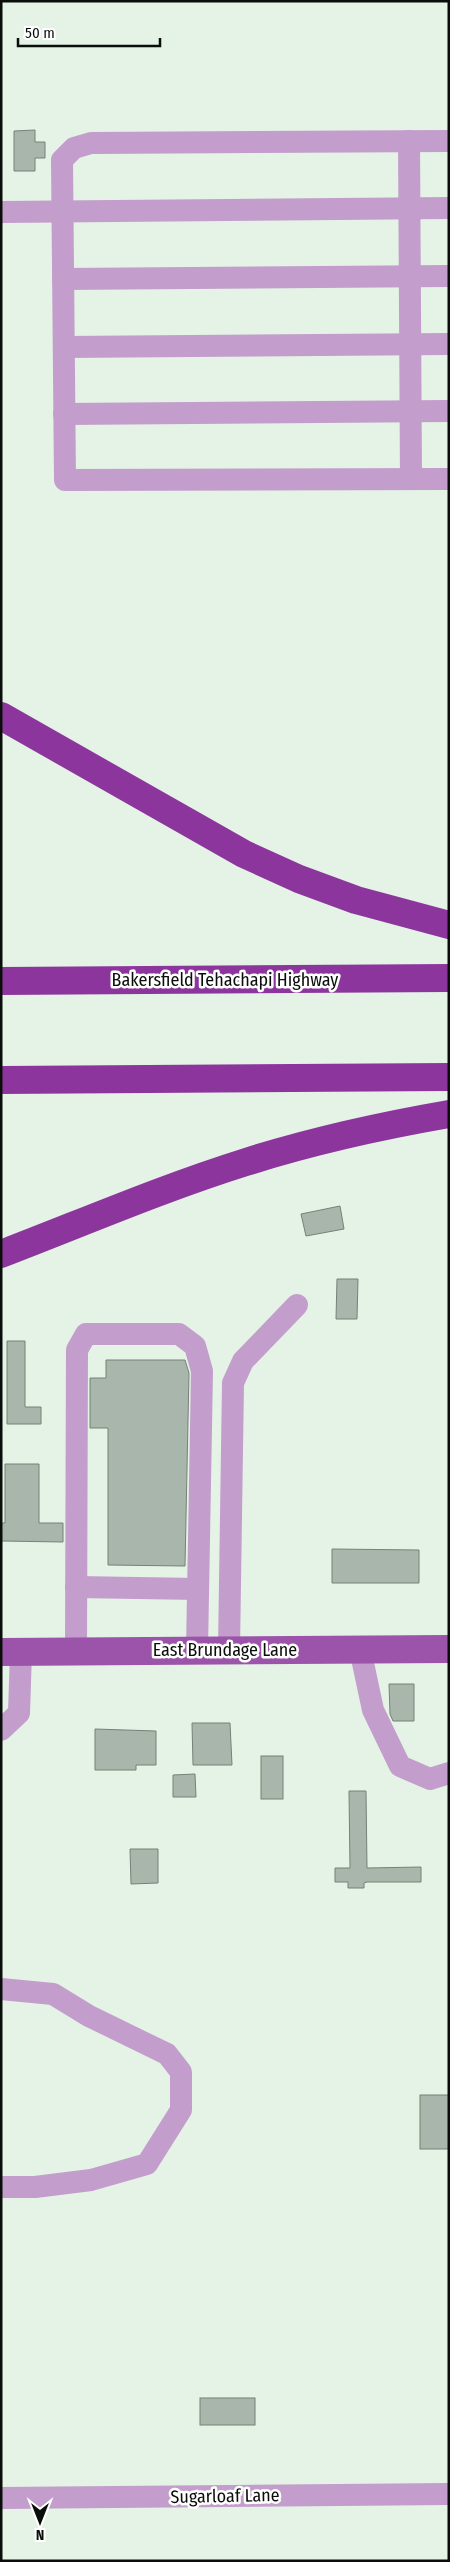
<svg xmlns="http://www.w3.org/2000/svg" width="450" height="2562" font-family="'Fira Sans Condensed',sans-serif">
<rect width="100%" height="100%" fill="#e4f3e6"/>
<g fill="#a8b6ab" stroke="#758277">
<polygon points="35,130 35,142 45,142 45,158 35,158 35,171 14,171 14,131"/>
<polygon points="340,1206 344,1229 306,1236 301,1214"/>
<polygon points="337,1279 358,1279 357,1319 336,1319"/>
<polygon points="7,1341 25,1341 25,1407 41,1407 41,1424 7,1424"/>
<polygon points="106,1360 185,1360 189,1373 185,1566 108,1565 108,1428 90,1428 90,1378 106,1378"/>
<polygon points="5,1464 39,1464 39,1523 63,1523 63,1542 1,1541 1,1523 5,1523"/>
<polygon points="332,1549 419,1550 419,1583 332,1583"/>
<polygon points="389,1684 414,1684 414,1721 393,1721 390,1714"/>
<polygon points="192,1723 230,1723 232,1765 193,1765"/>
<polygon points="95,1729 156,1731 156,1765 136,1765 136,1770 95,1770"/>
<rect x="261" y="1756" width="22" height="43"/>
<polygon points="195,1774 196,1797 173,1797 173,1775"/>
<polygon points="349,1791 366,1791 367,1868 421,1867 421,1882 367,1882 364,1883 364,1888 348,1888 348,1882 335,1882 335,1868 350,1868"/>
<polygon points="130,1849 158,1849 158,1883 131,1884"/>
<rect x="420" y="2095" width="29" height="54"/>
<rect x="200" y="2398" width="55" height="27"/>
</g>
<g fill="none" stroke-linecap="round" stroke-linejoin="round">
<g stroke="#c39dcb" stroke-width="22">
<polyline points="409,141 411,479"/>
<polyline points="449,141 91,143 74,148 62,160 65,480 449,479"/>
<polyline points="1,212 449,208"/>
<polyline points="63,279 449,276"/>
<polyline points="64,347 449,344"/>
<polyline points="64,414 449,411"/>
<polyline points="76,1587 198,1589"/>
<polyline points="360,1649 373,1710 400,1766 430,1779 449,1773"/>
<polyline points="229,1650 233,1383 243,1361 297,1305"/>
<polyline points="76,1651 77,1350 86,1334 179,1334 195,1346 202,1371 197,1650"/>
<polyline points="1,1730 19,1713 21,1652"/>
<polyline points="1,1989 53,1994 89,2016 167,2054 181,2072 181,2110 147,2164 91,2180 35,2187 1,2187"/>
<polyline points="1,2498 449,2494"/>
</g>
<polyline stroke="#9c54aa" stroke-width="28" points="1,1652 449,1649"/>
<g stroke="#8c369d" stroke-width="28">
<polyline points="1,716 244,854 299,879 356,900 449,925"/>
<polyline points="1,981 449,978"/>
<polyline points="1,1080 449,1077"/>
<path d="M 1,1254 C 82,1223 163,1188 246,1162 C 312,1141 380,1126 449,1114"/>
</g>
</g>
<g text-anchor="middle" stroke-width="5" stroke-linejoin="round" paint-order="stroke">
<g font-size="18" fill="#0a0e0a" stroke="#fff">
<text x="225" y="986">Bakersfield Tehachapi Highway</text>
<text x="225" y="1656">East Brundage Lane</text>
<text transform="translate(225 2496) rotate(-1)" y="6">Sugarloaf Lane</text>
</g>
</g>
<rect width="450" height="2562" fill="none" stroke="#0a0e0a" stroke-width="5"/>
<g transform="translate(40 2522) rotate(180)" stroke="#ffffff" stroke-width="4" paint-order="stroke">
<path d="M0-4L9 19L0 12L-9 19Z" fill="#0a0e0a"/>
<text y="-8" font-size="14" font-weight="bold" text-anchor="middle" fill="#0a0e0a">N</text>
</g>
<path d="M18 38v8h142v-8" fill="none" stroke="#0a0e0a" stroke-width="2.5"/>
<text x="25" y="38" font-size="15" fill="#0a0e0a" stroke="#ffffff" stroke-width="4" paint-order="stroke">50 m</text>
</svg>
